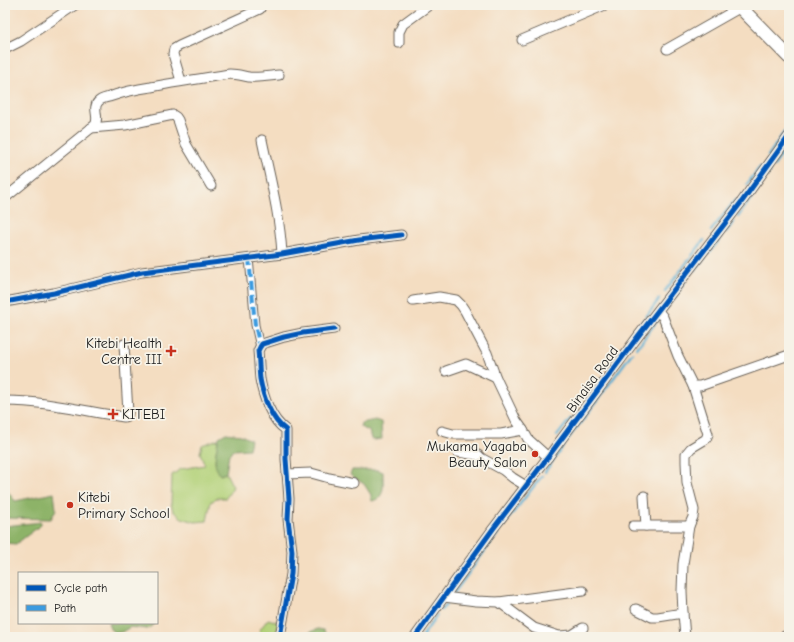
<svg xmlns="http://www.w3.org/2000/svg" width="794" height="642" font-family="'Comic Neue',sans-serif">
<rect width="100%" height="100%" fill="#f7f3e8"/>
<filter id="ink" filterUnits="userSpaceOnUse"><feTurbulence type="fractalNoise" baseFrequency=".025" numOctaves="2"/><feDisplacementMap in="SourceGraphic" scale="8" xChannelSelector="R" yChannelSelector="G"/><feConvolveMatrix kernelMatrix="1 2 1 2 8 2 1 2 1" color-interpolation-filters="sRGB"/></filter>
<filter id="wash" filterUnits="userSpaceOnUse"><feTurbulence type="fractalNoise" baseFrequency=".012" numOctaves="4" result="noise"/><feDisplacementMap in="SourceGraphic" scale="16" xChannelSelector="R" yChannelSelector="G"/><feGaussianBlur stdDeviation="0.9" result="paint"/><feColorMatrix in="noise" values="0 0 0 0 0 0 0 0 0 0 0 0 0 0 0 0 0 1.4 0 .05"/><feComposite in="paint" operator="in"/></filter>
<g filter="url(#wash)">
<rect width="100%" height="100%" fill="#f4ddc1"/>
<g fill="#b2d178" stroke="#67764a">
<polygon points="218,439 215,461 220,475 226,473 233,487 226,498 216,498 213,501 211,501 207,521 195,522 182,518 173,511 171,503 172,475 181,469 205,465 200,453 202,445"/>
<polygon points="268,619 278,622 276,637 257,637 261,628"/>
</g>
<g fill="#8db368" stroke="#546842">
<polygon points="375,420 381,422 382,439 374,440 371,439 369,431 360,427 361,423"/>
<path d="M 226,433 L 241,435 L 251,440 L 249,449 L 233,450 L 229,454 L 226,473 L 220,475 C 211,466 217,448 219,437 Z"/>
<path d="M 352,470 L 378,470 L 383,472 C 383,484 386,498 372,501 L 371,499 L 371,495 L 364,484 L 350,475 Z"/>
<polygon points="5,489 6,489 15,501 54,493 56,509 51,519 5,518"/>
<polygon points="41,522 41,525 16,544 5,543 5,526"/>
<polygon points="108,623 155,623 148,629 130,627 122,632 115,633 110,629"/>
<polygon points="318,629 323,630 328,637 309,637 310,632"/>
</g>
<g fill="none" stroke-linecap="round" stroke-linejoin="round">
<g stroke="#55add2" stroke-width="2.5">
<polyline points="768,156 789,125"/>
<polyline points="774,166 783,152"/>
<polyline points="747,184 760,167"/>
<polyline points="738,217 770,171"/>
<polyline points="711,231 735,200"/>
<polyline points="726,232 734,222"/>
<polyline points="709,253 721,238"/>
<polyline points="695,270 705,258"/>
<polyline points="665,291 704,240"/>
<polyline points="664,311 685,282"/>
<polyline points="637,348 659,318"/>
<polyline points="616,358 659,299"/>
<polyline points="557,436 571,418"/>
<polyline points="545,472 571,435 594,405 632,353"/>
<polyline points="502,527 542,476"/>
<polyline points="454,593 498,533"/>
<polyline points="441,610 446,605"/>
<polyline points="422,637 437,615"/>
</g>
</g>
</g>
<g filter="url(#ink)">
<g fill="none" stroke-linecap="round" stroke-linejoin="round">
<defs>
<polyline id="pedestrian" points="249,258 255,325 260,347"/>
<g id="minor">
<polyline points="522,40 605,5"/>
<polyline points="399,43 399,32 403,24 429,5"/>
<polyline points="5,49 21,41 75,5"/>
<polyline points="667,49 741,7"/>
<polyline points="181,81 173,54 174,49 179,46 260,9"/>
<polyline points="91,128 125,125 173,115 176,117 178,120 186,144 211,186"/>
<path d="M 262,140 C 270,178 280,216 282,254"/>
<path d="M 5,198 L 95,125 C 100,118 92,108 98,102 C 100,99 105,98 109,97 C 123,92 137,89 151,87 C 177,82 204,78 230,74 C 237,74 243,76 249,77 C 259,78 269,76 279,75"/>
<polyline points="413,301 439,297 456,300 461,305 465,311 487,353 496,378 516,420 523,430 528,439 548,457"/>
<polyline points="5,302 54,293 142,272 282,254 359,240 401,235"/>
<polyline points="658,311 663,317 678,356 693,386 700,386 789,355"/>
<polyline points="446,371 466,364 496,378"/>
<path d="M 5,401 C 45,401 84,411 124,417 L 127,416 L 128,413 L 124,344"/>
<polyline points="442,431 453,434 501,434 523,430"/>
<polyline points="457,452 478,455 481,458 503,470 513,478 526,486"/>
<polyline points="287,474 311,473 322,476 329,478 354,483"/>
<polyline points="644,496 646,526"/>
<polyline points="633,526 689,526 683,564 682,591 683,613"/>
<polyline points="689,526 693,517 694,510 687,483 686,462 686,454 691,448 706,439 708,434 693,386"/>
<polyline points="444,597 476,601 499,602 534,628 559,636 572,635 583,628"/>
<polyline points="499,602 583,591"/>
<polyline points="636,609 652,617 658,617 683,613 685,637"/>
<path d="M 280,637 L 291,574 L 292,551 L 288,519 L 289,499 L 286,459 L 286,430 C 271,420 263,396 260,379 C 259,370 259,360 258,351 L 260,347 L 262,344 L 284,337 L 303,333 L 334,329"/>
<polyline points="415,637 493,529 548,457 639,335 743,200 789,136"/>
<polyline points="783,637 789,634"/>
</g>
<polyline id="secondary" points="738,5 789,57"/>
</defs>
<use href="#pedestrian" stroke="#686056" stroke-width="9"/>
<use href="#minor" stroke="#686056" stroke-width="11"/>
<use href="#secondary" stroke="#686056" stroke-width="15"/>
<use href="#pedestrian" stroke="#fff" stroke-width="7"/>
<use href="#minor" stroke="#fff" stroke-width="9"/>
<use href="#secondary" stroke="#fff" stroke-width="13"/>
<polyline stroke="#3c9bdf" stroke-width="4" stroke-dasharray="8 4" stroke-linecap="butt" points="249,258 255,325 260,347"/>
<defs>
<g id="cycleway">
<polyline points="5,302 54,293 142,272 282,254 359,240 401,235"/>
<path d="M 280,637 L 291,574 L 292,551 L 288,519 L 289,499 L 286,459 L 286,430 C 271,420 263,396 260,379 C 259,370 259,360 258,351 L 260,347 L 262,344 L 284,337 L 303,333 L 334,329"/>
<polyline points="415,637 493,529 548,457 639,335 743,200 789,136"/>
</g>
</defs>
<use href="#cycleway" stroke="#f7f3e8" stroke-width="8"/>
<use href="#cycleway" stroke="#0057b8" stroke-width="5"/>
</g>
</g>
<g fill="#c8321e" stroke="#f7f3e8" stroke-width="1.5">
<path d="M169 345h4v4h4v4h-4v4h-4v-4h-4v-4h4z"/>
<path d="M111 408h4v4h4v4h-4v4h-4v-4h-4v-4h4z"/>
<circle cx="535" cy="454" r="4"/>
<circle cx="70" cy="505" r="4"/>
</g>
<g text-anchor="middle" stroke-width="3.5" stroke-linejoin="round" paint-order="stroke">
<g font-size="14" fill="#1c1c1c" stroke="#f7f3e8" text-anchor="end">
<text x="162" y="348">Kitebi Health<tspan x="162" dy="16">Centre III</tspan></text>
<text x="122" y="419" text-anchor="start">KITEBI</text>
<text x="527" y="451">Mukama Yagaba<tspan x="527" dy="16">Beauty Salon</tspan></text>
<text x="78" y="502" text-anchor="start">Kitebi<tspan x="78" dy="16">Primary School</tspan></text>
</g>
<g font-size="14" fill="#1c1c1c" stroke="#f7f3e8">
<text transform="translate(592 379) rotate(-54)" y="5">Binaisa Road</text>
</g>
</g>
<rect width="794" height="642" fill="none" stroke="#f7f3e8" stroke-width="20"/>
<rect x="18" y="572" width="140" height="52" fill="#f7f3e8" stroke="#9f9d96"/>
<rect x="26" y="585" width="20" height="6" fill="#0057b8" stroke="#9f9d96"/>
<text x="54" y="592" font-size="12" fill="#1c1c1c">Cycle path</text>
<rect x="26" y="605" width="20" height="6" fill="#3c9bdf" stroke="#9f9d96"/>
<text x="54" y="612" font-size="12" fill="#1c1c1c">Path</text>
</svg>
